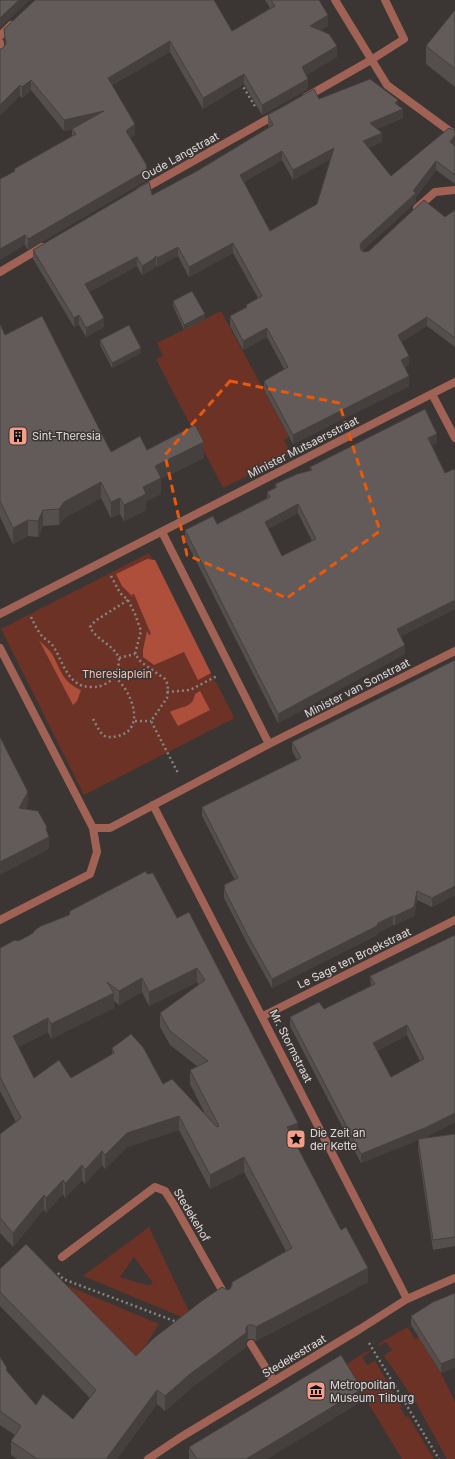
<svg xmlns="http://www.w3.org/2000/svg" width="455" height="1459" font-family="Inter,sans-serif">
<rect width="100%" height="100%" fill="#3b3533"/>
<g fill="#6c3226" fill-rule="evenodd">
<polygon points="221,311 289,437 284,440 291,454 223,488 156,359 163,356 157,343"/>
<polygon points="149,553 215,682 216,682 234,717 233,719 84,795 1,629"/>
<path d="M 149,1227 L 192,1318 L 189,1320 L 83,1276 ZM 134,1257 L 153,1283 L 151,1285 L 146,1285 L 120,1277 Z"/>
<polygon points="64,1284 159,1324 137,1359"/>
<polygon points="411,1325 408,1328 415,1339 419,1337 443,1377 455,1402 455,1459 447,1459 416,1403 392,1367 384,1356 392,1350 386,1342 379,1346 378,1344"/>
<polygon points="369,1350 370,1352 362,1357 367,1365 375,1361 402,1407 400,1408 406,1417 408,1416 434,1459 402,1459 345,1365"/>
</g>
<g fill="#ad4f3b">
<polygon points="147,559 155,560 211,673 198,680 184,652 154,665 143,657 143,650 147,631 149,635 151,634 134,594 132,594 133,597 122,586 116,574"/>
<path d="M 39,640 C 43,645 49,649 52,654 C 61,670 62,682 81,690 L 77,701 L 73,705 Z"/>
<path d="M 200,691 L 210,710 L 178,726 L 170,712 C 180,706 193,709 195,694 Z"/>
</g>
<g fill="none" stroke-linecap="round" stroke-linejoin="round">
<g stroke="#898483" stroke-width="2.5" stroke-dasharray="2 3" stroke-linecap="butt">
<polyline points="241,83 256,108"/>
<polyline points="111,576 120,593 128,600 135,614 141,631 135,654 141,662 165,679 168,685 167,698 151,721 178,773"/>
<path d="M 128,600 L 95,621 L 90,627 C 97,641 112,643 119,658 L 135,654"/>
<path d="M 31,617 C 34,623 37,630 42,636 C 46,640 52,643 55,649 C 64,665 69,687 91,687 C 96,687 99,687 103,685 C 118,678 118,673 119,658"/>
<polyline points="167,692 190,690 217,676"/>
<path d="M 93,719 C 96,724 99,731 103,735 C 107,738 113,737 118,736 C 147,729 131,691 116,678"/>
<polyline points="135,721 151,721"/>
<polyline points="58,1273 63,1279 177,1322"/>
<polyline points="369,1343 439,1459"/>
</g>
<g stroke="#a06254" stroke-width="8">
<polyline points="0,36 11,25"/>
<polyline points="0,43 0,55"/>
<polyline points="371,60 404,39 385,0"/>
<polyline points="417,208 435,192 455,190"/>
</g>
<g stroke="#a06254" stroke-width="8">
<polyline points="335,0 387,85 455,135"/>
<polyline points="306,97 371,60"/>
<polyline points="140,191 277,114"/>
<polyline points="0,272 42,247"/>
<polyline points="432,394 455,438"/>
<polyline points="162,532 269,744"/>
<polyline points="0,614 455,382"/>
<polyline points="0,648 93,828 110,828 269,744 455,651"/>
<polyline points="153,805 407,1299"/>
<polyline points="0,920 90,874 97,852 93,828"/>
<polyline points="263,1016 455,920"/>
<polyline points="62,1257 155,1187 165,1191 174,1205 226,1297"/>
<polyline points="251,1344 274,1381"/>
<polyline points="148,1459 181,1437 360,1329 407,1299 455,1278"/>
</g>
</g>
<g fill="#544e4d" fill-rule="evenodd">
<polygon points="265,0 319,0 328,26 320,30 337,57 306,75 308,89 262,115 244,84 203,109 170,52 112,85 135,135 130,138 147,180 28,250 25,245 14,169 72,136 72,129 73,129 64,131 31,90 22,98 20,96 2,49 5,46 4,29 232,31 270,8"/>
<polygon points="455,10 455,87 426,64 426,46"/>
<path d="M 319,99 L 398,105 L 403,118 L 377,129 L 382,142 L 368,148 L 391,176 L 455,144 L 454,146 L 455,146 L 455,184 L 436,170 L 416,197 L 416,202 L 362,251 L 364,252 L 369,251 L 445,217 L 455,210 L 455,347 L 427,326 L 401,342 L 409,365 L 405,367 L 409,386 L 293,444 L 264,390 L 264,381 L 284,369 L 267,337 L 243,350 L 230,326 L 230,316 L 246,307 L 246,305 L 258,298 L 233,253 L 189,277 L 178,256 L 157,267 L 156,265 L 152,270 L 142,275 L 137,266 L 89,292 L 104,327 L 86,337 L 79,325 L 74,327 L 33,259 L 33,250 L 152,195 L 197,171 L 269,128 L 268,125 L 268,115 ZM 330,159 L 317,204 L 270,231 L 244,182 L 282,160 L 293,180 Z"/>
<polygon points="173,301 205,319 184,330 173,306"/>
<polygon points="0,324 5,335 111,452 147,450 204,458 161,479 161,494 146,501 146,510 124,521 120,514 111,518 101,498 64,518 59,525 43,526 38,537 28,536 13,544 0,517"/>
<polygon points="100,340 141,353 112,368 100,345"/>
<path d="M 437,443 L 432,445 L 445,473 L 455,471 L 455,609 L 401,636 L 405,654 L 278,723 L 185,539 L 185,530 L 217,524 L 267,498 L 267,492 L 275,488 L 275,484 L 310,471 L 310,467 ZM 298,513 L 312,541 L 282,556 L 268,529 Z"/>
<polygon points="292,742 455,895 432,907 417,900 414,916 395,925 393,925 378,933 377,935 272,988 247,943 224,898 224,885 235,880 202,816 202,807 297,760 292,751"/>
<path d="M 177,918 L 298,1137 L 293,1139 L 368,1282 L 256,1341 L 253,1339 L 248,1339 L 246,1341 L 246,1347 L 190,1389 L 165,1411 L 157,1404 L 117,1459 L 17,1459 L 11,1455 L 11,1441 L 15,1435 L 0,1425 L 0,1357 L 7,1371 L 36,1405 L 73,1419 L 90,1398 L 0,1306 L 0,1269 L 136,1356 L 227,1290 L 230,1289 L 232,1287 L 232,1282 L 286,1251 L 244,1172 L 210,1189 L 179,1130 L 127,1147 L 105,1169 L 102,1165 L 85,1184 L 82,1180 L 65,1198 L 63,1194 L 46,1213 L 44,1209 L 13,1247 L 0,1233 L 0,1134 L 16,1122 L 0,1091 L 0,948 L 18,941 ZM 197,982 L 199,985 L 160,1013 L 160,1027 L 170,1045 L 197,1066 L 190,1070 L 190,1084 L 206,1116 L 163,1084 L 112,1048 L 112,1055 L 71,1078 L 34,1078 L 18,1047 L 48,1032 L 51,1039 L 114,1008 L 114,1001 L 119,1005 L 142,992 L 149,1006 Z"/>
<path d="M 455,935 L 455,1122 L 423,1138 L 455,1134 L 455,1246 L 433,1250 L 418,1149 L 418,1140 L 361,1163 L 290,1026 L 290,1017 L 324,1009 L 371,986 L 370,976 ZM 407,1035 L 420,1061 L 391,1077 L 377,1051 Z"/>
<polygon points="455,1293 441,1373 411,1325 411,1316"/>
<polygon points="362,1401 267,1459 189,1459 189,1447"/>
</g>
<g fill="#45403e">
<polygon points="19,0 30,0 0,28 0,18"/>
<polygon points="328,15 328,26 310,37 310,26"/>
<polygon points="170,41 170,52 108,88 108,78"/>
<polygon points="337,46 337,57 302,78 302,67"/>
<polygon points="244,74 244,84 203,109 203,98"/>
<polygon points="308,79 308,89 262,115 262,105"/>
<polygon points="31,80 31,90 22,98 22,87"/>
<polygon points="20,85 20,96 0,116 0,105"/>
<polygon points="398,100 398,110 403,109 403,118 370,132 370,123 395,103"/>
<polygon points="104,111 104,121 64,131 64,120"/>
<polygon points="135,124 135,135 126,141 126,131"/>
<polygon points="382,133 382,142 363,150 363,141"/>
<polygon points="455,135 455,144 450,152 450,142"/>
<polygon points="334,148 334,157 293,180 293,170"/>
<polygon points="282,151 282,160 240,184 240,175"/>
<polygon points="436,161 436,170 416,197 416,202 361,252 360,245 361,243 413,191"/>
<polygon points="147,170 147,180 28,250 28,239"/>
<polygon points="25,235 25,245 0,260 0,249"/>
<polygon points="233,243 233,253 189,277 189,267"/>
<polygon points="178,247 178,256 157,267 157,258"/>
<polygon points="156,256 156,265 152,270 142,275 142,266"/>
<polygon points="137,257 137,266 85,294 85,284"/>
<polygon points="205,314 205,319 184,330 184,325"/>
<polygon points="79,315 79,325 74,327 74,318"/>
<polygon points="427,317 427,326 398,344 398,335"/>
<polygon points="104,318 104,327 86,337 86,328"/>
<polygon points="267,328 267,337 243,350 243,341"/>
<polygon points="141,348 141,353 112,368 112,363"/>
<polygon points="409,356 409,365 401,369 401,360"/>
<polygon points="409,376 409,386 293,444 293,435"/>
<polygon points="437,434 437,443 428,447 428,438"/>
<polygon points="204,442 204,458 161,479 161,494 146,501 146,510 124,521 124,505 143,487 155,466"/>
<polygon points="101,482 101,498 64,518 59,525 59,509 64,502"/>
<polygon points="120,498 120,514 111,518 111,502"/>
<polygon points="298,504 298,513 265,531 265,522"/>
<polygon points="43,510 43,526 38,537 38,521"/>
<polygon points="28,520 28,536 13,544 13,528"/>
<polygon points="455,600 455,609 397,638 397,629"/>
<polygon points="405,645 405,654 278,723 278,714"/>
<polygon points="28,792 28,805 19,821 19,808"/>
<polygon points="47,827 47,838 49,837 49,849 0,875 0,862 46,829"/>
<polygon points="455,885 455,895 432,907 432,898"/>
<polygon points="417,891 417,900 414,916 395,925 395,916"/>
<polygon points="393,916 393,925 378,933 377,935 272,988 272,979"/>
<polygon points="197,968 197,982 149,1006 149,992"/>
<polygon points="142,978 142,992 119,1005 119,991"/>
<polygon points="114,993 114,1008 51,1039 51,1024"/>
<polygon points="48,1018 48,1032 13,1050 13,1036"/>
<polygon points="407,1025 407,1035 373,1053 373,1043"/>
<polygon points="455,1113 455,1122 427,1137 361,1163 361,1154"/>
<polygon points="179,1116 179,1130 127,1147 105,1169 105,1155 127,1133"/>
<polygon points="298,1123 298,1137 287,1142 287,1127"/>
<polygon points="102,1151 102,1165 85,1184 85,1170"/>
<polygon points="244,1157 244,1172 210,1189 210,1175"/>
<polygon points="82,1165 82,1180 65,1198 65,1184"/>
<polygon points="63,1180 63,1194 46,1213 46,1198"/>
<polygon points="44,1195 44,1209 13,1247 13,1233"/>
<polygon points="368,1268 368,1282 256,1341 256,1327"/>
<polygon points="248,1325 248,1339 246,1341 246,1347 190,1389 165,1411 165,1396 190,1374"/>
<polygon points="455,1358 455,1368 441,1373 441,1364"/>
<polygon points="362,1389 362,1401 267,1459 246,1459"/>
<polygon points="157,1390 157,1404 117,1459 106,1459"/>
</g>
<g fill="#625b59" stroke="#45403e" fill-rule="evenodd">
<polygon points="0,0 19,0 0,18"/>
<polygon points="35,0 214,0 232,31 275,6 271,0 319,0 328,15 310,26 329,34 337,46 302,67 308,79 262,105 244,74 203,98 170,41 108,78 135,124 126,131 146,164 147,170 28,239 25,235 0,249 0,179 15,171 14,169 76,134 72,129 104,111 64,120 31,80 22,87 20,85 0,105 0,49 2,49 6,44 4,29"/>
<polygon points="455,10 455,69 426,46"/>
<path d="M 370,79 L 398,100 L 395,103 L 403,109 L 370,123 L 382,133 L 363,141 L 391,176 L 449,128 L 455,131 L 455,135 L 450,142 L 455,146 L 455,175 L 436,161 L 413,191 L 416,193 L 361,243 L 360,245 L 361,250 L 364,252 L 369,251 L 424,200 L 445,217 L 455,210 L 455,338 L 427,317 L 398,335 L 409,356 L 401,360 L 409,376 L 293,435 L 264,381 L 288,367 L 267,328 L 243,341 L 230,316 L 247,307 L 246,305 L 262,296 L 233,243 L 189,267 L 178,247 L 157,258 L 156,256 L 152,260 L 142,266 L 137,257 L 85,284 L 104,318 L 86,328 L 79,315 L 74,318 L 33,250 L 149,182 L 152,195 L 197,171 L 273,125 L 268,115 L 314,89 L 319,99 ZM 334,148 L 317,204 L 270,231 L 240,175 L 282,151 L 293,170 Z"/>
<polygon points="192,291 205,314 184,325 173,301"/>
<polygon points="42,316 111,452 140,436 147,450 195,425 204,442 155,466 161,478 143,487 146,494 124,505 120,498 111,502 101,482 64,502 59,509 43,510 38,521 28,520 13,528 0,501 0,324 5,335"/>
<polygon points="129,325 141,348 112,363 100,340"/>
<path d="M 425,409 L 437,434 L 428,438 L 445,473 L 454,469 L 455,471 L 455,600 L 397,629 L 405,645 L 278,714 L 185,530 L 213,516 L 217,524 L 270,497 L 267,492 L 277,487 L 275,484 L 297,474 L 312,470 L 310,467 ZM 298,504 L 316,539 L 282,556 L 265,522 Z"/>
<polygon points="455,660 455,886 432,898 417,891 414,907 395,916 393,916 378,923 377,926 272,979 247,934 224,889 225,888 224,885 238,878 202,807 301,758 292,742"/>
<polygon points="0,737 28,792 19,808 38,811 47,827 46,829 49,837 0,862"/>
<path d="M 146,871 L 147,874 L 153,873 L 177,918 L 189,912 L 298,1123 L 287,1127 L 341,1230 L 346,1227 L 368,1268 L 256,1327 L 253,1325 L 248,1325 L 246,1328 L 246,1333 L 190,1374 L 165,1396 L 157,1390 L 106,1459 L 37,1459 L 11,1441 L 21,1426 L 0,1411 L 0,1357 L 7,1368 L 6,1370 L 36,1405 L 43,1394 L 73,1419 L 96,1390 L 0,1292 L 0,1269 L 26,1244 L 136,1356 L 154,1338 L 203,1300 L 222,1287 L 227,1290 L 230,1289 L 232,1285 L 232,1282 L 292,1248 L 244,1157 L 210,1175 L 179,1116 L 127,1133 L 105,1155 L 102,1151 L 85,1170 L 82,1165 L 65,1184 L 63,1180 L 46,1198 L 44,1195 L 13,1233 L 0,1218 L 0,1134 L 21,1118 L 0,1077 L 0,948 L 15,940 L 18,941 L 26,937 L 33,933 L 35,930 L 41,926 L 69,915 L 70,911 ZM 197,968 L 205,980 L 160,1013 L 170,1031 L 208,1061 L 190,1070 L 219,1126 L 217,1127 L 172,1079 L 163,1084 L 143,1047 L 131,1034 L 112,1048 L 114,1053 L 71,1078 L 59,1060 L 34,1078 L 13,1036 L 48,1018 L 51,1024 L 114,993 L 107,982 L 119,991 L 142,978 L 149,992 Z"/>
<path d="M 455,935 L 455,1113 L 427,1127 L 361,1154 L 290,1017 L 319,1002 L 324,1009 L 375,984 L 370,976 ZM 407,1025 L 424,1059 L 391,1077 L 373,1043 Z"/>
<polygon points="455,1134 455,1237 433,1240 418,1139"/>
<polygon points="455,1293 455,1358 441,1364 411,1316 433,1302"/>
<polygon points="341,1355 362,1389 246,1459 197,1459 189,1447"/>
</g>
<path fill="none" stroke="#e8590c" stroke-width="3" stroke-dasharray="8 5" stroke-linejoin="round" d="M 230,381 L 339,403 L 380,531 L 287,598 L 187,555 L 165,455 Z"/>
<defs>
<symbol id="building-square" viewBox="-11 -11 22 22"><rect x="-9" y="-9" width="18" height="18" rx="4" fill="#f49e8a" stroke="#3b3533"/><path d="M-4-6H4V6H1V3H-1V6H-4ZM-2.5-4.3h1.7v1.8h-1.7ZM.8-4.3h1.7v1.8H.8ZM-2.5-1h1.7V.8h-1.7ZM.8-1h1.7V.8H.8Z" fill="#111"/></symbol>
<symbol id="sight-square" viewBox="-11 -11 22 22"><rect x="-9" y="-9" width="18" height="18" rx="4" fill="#f49e8a" stroke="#3b3533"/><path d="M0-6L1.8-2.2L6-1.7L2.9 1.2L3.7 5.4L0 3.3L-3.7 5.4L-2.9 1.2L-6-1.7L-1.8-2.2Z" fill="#111"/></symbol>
<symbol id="museum-square" viewBox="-11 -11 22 22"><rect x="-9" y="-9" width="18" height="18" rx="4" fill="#f49e8a" stroke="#3b3533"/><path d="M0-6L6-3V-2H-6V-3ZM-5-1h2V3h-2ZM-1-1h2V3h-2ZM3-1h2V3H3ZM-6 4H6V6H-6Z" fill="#111"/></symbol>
</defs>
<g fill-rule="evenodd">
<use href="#building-square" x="7" y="425" width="22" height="22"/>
<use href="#sight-square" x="285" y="1128" width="22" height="22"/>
<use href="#museum-square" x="305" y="1380" width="22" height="22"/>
</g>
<g text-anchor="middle" stroke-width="3" stroke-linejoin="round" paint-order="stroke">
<g font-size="11" fill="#e0dcdb" stroke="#3b3533">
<text transform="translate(180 156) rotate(-29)" y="4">Oude Langstraat</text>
<text transform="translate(303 447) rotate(-27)" y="4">Minister Mutsaersstraat</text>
<text transform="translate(357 688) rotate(-27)" y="4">Minister van Sonstraat</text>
<text transform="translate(354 958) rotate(-26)" y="4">Le Sage ten Broekstraat</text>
<text transform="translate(291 1046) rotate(63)" y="4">Mr. Stormstraat</text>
<text transform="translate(192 1215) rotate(59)" y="4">Stedekehof</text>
<text transform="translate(294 1356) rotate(-31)" y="4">Stedekestraat</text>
</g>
<g font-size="11" fill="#e0dcdb" stroke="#3b3533" text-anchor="start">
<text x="32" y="440">Sint-Theresia</text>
<text x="310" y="1137">Die Zeit an<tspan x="310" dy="13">der Kette</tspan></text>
<text x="330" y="1389">Metropolitan<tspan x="330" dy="13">Museum Tilburg</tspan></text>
</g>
<g font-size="11" fill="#f7c2b6" stroke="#3b3533">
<text x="117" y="678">Theresiaplein</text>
</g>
</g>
</svg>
